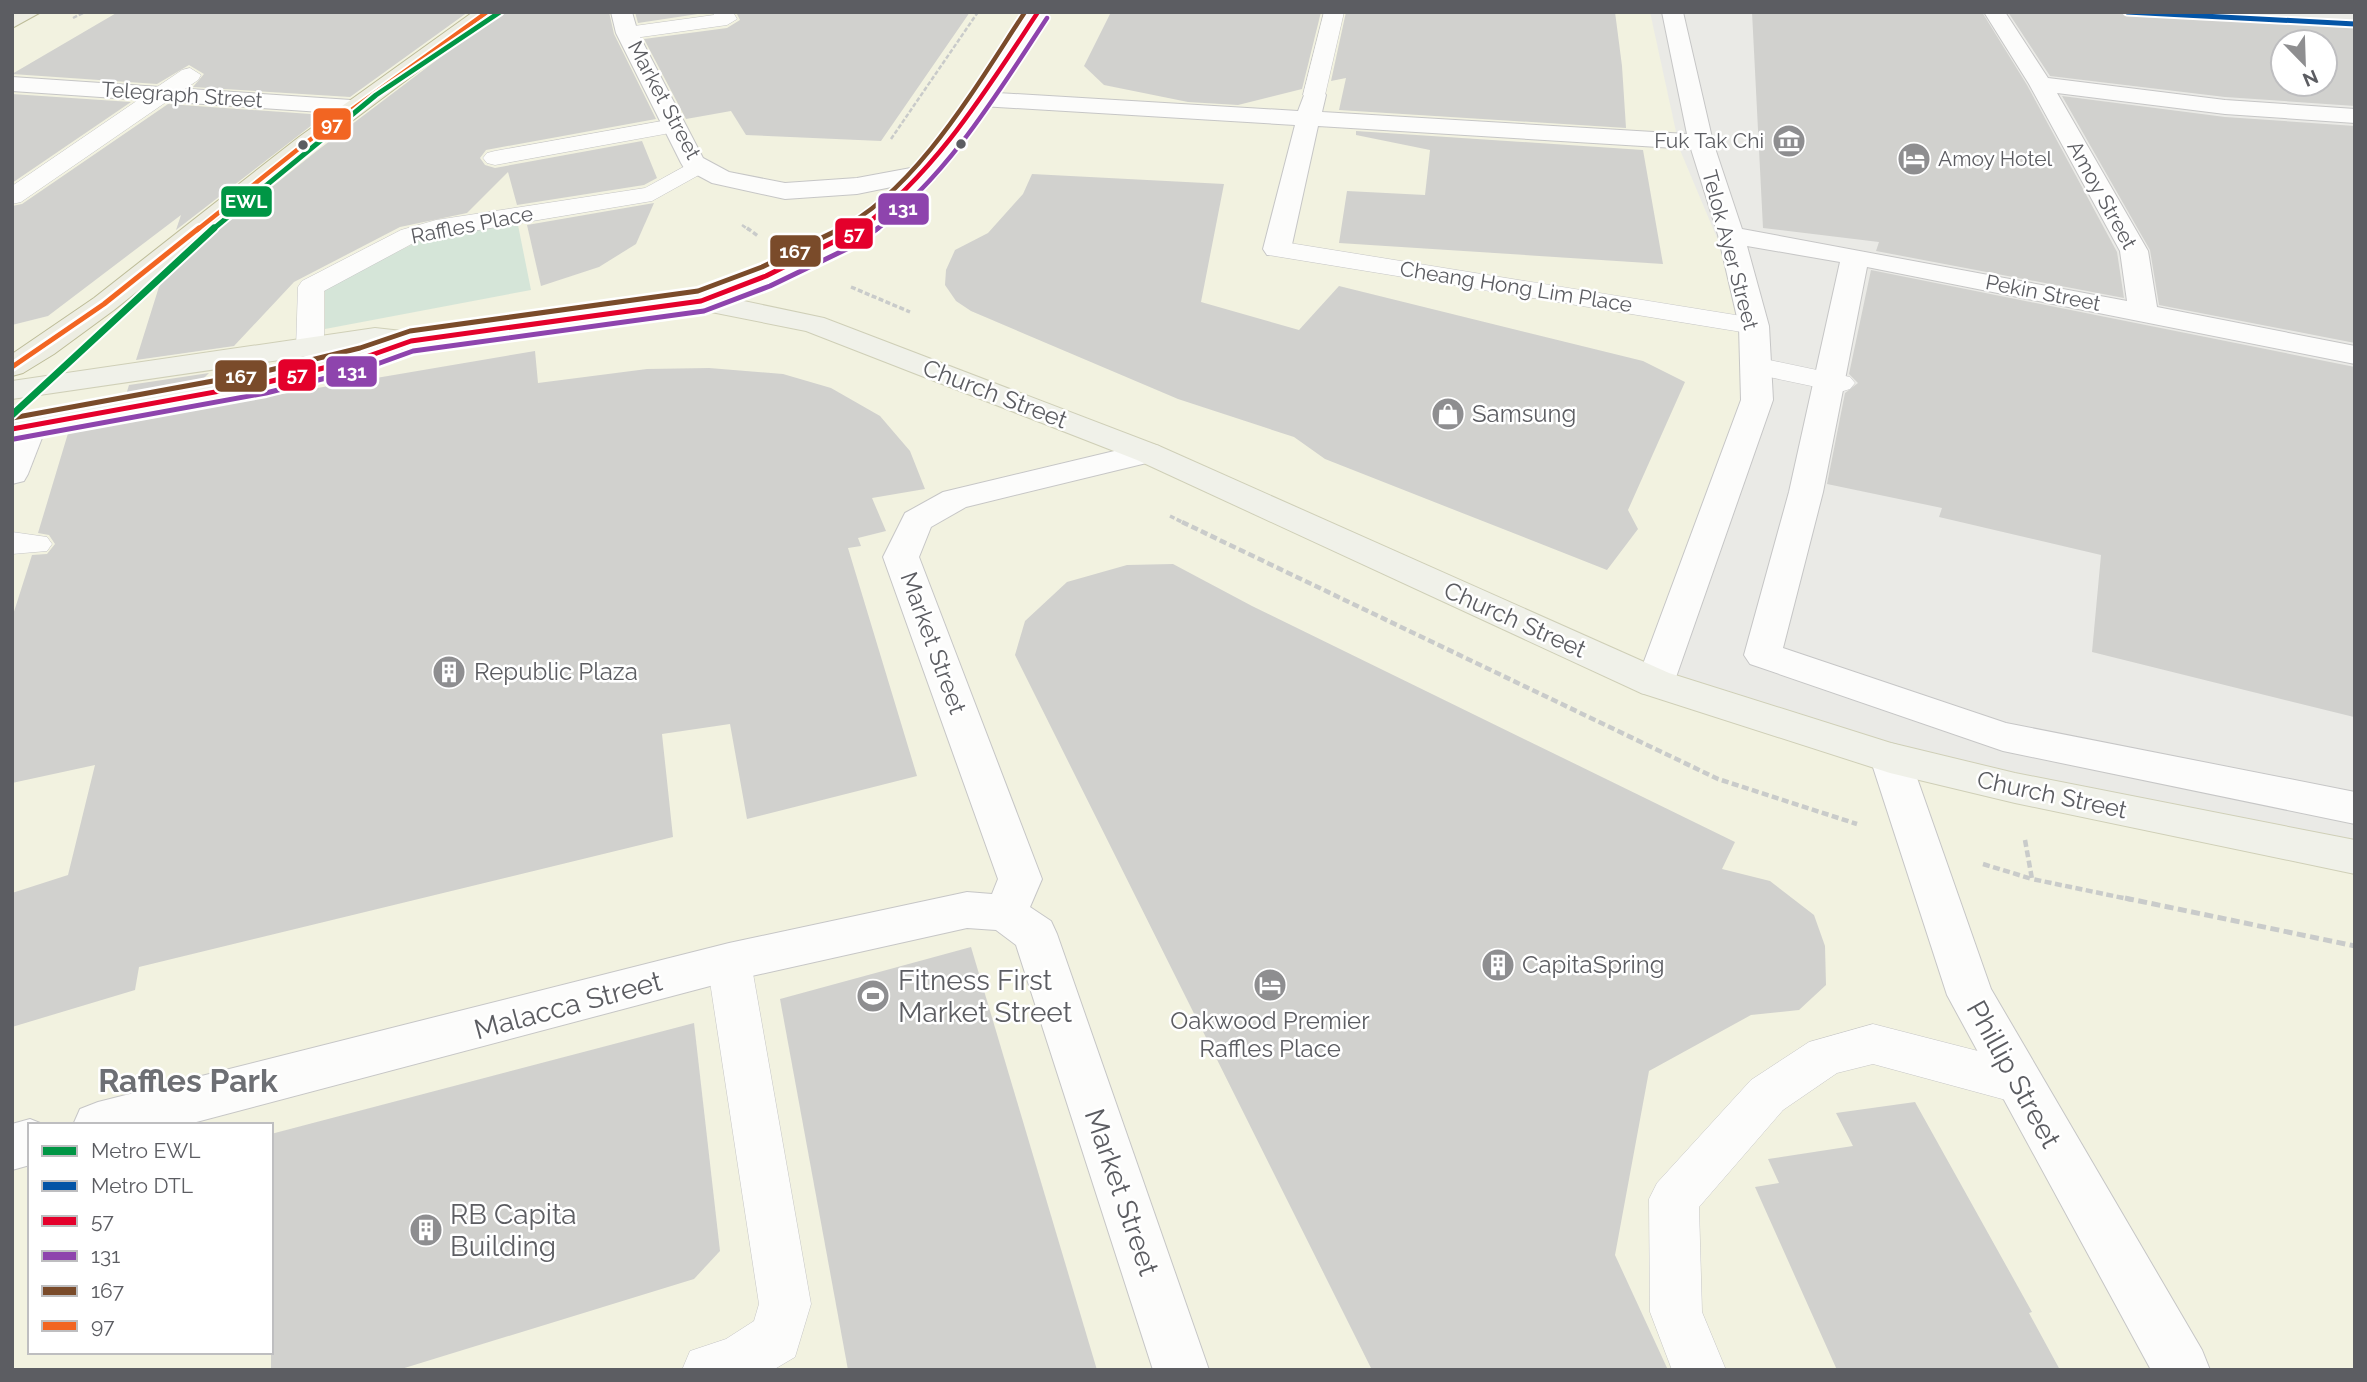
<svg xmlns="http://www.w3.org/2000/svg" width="2367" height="1382" font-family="Raleway,sans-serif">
<rect width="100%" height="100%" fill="#eaeae6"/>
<path fill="#f2f2e0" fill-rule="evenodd" d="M 31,12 L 1650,12 L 1680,150 L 1754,326 L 1755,366 L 1656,683 L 1890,758 L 2355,857 L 2355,1370 L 12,1370 L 12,22 ZM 30,1125 L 271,1125 L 271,1352 L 30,1352 Z"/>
<polygon fill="#d5e5d8" points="517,220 531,290 325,329 325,288 431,235"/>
<g fill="#d1d1ce" fill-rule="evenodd">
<polygon points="118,12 468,12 350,97 193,87 204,74 189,65 157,84 12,74"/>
<polygon points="500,12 609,12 614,34 656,119 486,150 480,158 485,165 495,168 642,141 657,178 644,185 517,205 508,172 467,213 400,227 294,282 234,346 136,360 163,274 318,150"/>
<polygon points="635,12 711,12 638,23"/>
<polygon points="736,12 970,12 881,141 746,135 731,111 686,119 644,39 727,28 740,20"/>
<polygon points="1111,12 1321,12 1302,89 1238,105 1188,102 1104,85 1084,66"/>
<polygon points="1346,12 1615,12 1622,66 1626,128 1339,110 1346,78 1331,81"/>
<polygon points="1752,12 1982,12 2027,85 2117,252 2124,298 1876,251 1879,242 1763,228"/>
<path d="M 2008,12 L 2142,12 L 2355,21 L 2355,106 L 2225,97 L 2050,76 ZM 2283,42 L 2325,42 L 2325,84 L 2283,84 Z"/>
<polygon points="12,94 131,102 12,183"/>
<polygon points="2062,96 2225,117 2355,126 2355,343 2159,305 2150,250"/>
<polygon points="168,104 325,115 176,230 181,215 48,316 12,325 12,206 22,204"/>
<polygon points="1356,131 1643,150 1663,264 1339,243 1347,191 1425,195 1430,150 1356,135"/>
<polygon points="1032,174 1224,184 1201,302 1299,330 1339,286 1643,361 1685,382 1628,510 1638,529 1607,570 1325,459 1294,437 1178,399 971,311 956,301 945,285 946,270 955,250 988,233 1023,194"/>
<polygon points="654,203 636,244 599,267 541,286 527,225"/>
<polygon points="1871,270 2355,367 2354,717 2092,652 2101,555 1939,517 1942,508 1827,484 1845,393 1858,383 1849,374"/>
<polygon points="535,351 538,383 647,369 709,368 783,374 831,388 880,416 910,451 925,489 872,498 886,531 858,538 861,546 848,548 917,776 747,819 730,724 662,734 673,837 139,967 135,990 12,1027 12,893 68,875 95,765 12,783 12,618 32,555 47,554 55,544 49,535 38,533 69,430 174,410 171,413"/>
<polygon points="209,373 200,382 126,395 129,385"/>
<polygon points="1173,564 1252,606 1735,842 1722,869 1770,881 1814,915 1825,946 1826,985 1799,1010 1751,1015 1649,1071 1615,1255 1668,1370 1372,1370 1015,655 1025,621 1067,582 1127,565"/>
<polygon points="971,947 1097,1370 848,1370 780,999"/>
<polygon points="694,1023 720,1251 694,1279 398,1370 271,1370 271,1134"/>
<polygon points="1915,1102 2032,1312 2029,1313 2060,1370 1837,1370 1755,1187 1779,1183 1768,1159 1853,1146 1836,1113"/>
</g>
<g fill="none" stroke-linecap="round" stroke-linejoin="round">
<defs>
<g id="lane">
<polygon points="713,12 733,12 737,19 727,25 627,39 617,33 627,27 714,15"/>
<polygon points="1324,12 1344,12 1325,95 1314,102 1303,95"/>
<polygon points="190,68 201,75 198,80 21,202 12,204 12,186 182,70"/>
<polygon points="673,119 681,121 684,126 681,131 495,165 487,163 483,158 487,153 495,151"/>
<polygon points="698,159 706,161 710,166 706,171 652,201 419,240 324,291 324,349 320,355 310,358 300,355 296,349 298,287 302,281 401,230 436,220 645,188"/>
<polygon points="1277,241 1754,318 1764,320 1768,326 1764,332 1754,334 1268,255 1264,249 1268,243"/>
<polygon points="1755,357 1850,377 1855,383 1850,389 1840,392 1745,372 1741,366 1745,360"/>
<polygon points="12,532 47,537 52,544 47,551 12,554"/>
<polygon points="729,944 744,949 751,962 811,1304 795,1357 773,1370 682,1370 690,1351 726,1339 754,1321 759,1304 707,962 714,949"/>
<polygon points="1873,1024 2017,1061 2033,1067 2040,1082 2033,1097 2017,1103 1873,1064 1837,1073 1783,1110 1699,1207 1702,1312 1726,1370 1672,1370 1650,1312 1649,1199 1657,1183 1751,1080 1809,1042"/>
</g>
<g id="street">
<polygon points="611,12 632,12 638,33 703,158 729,172 785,183 857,178 927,165 936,168 940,173 936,178 857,194 785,199 712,183 684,168 681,163 616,33"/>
<polygon points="1662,12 1683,12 1713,142 1742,229 2127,301 2120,251 2029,84 1984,12 2005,12 2048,78 2225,100 2355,109 2355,123 2225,114 2057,93 2148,251 2157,307 2355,346 2355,364 1867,267 1823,492 1783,648 2006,723 2355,792 2355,824 2003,751 1750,664 1744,655 1789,492 1840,262 1747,246 1769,326 1773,400 1674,683 1669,693 1655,696 1641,693 1636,683 1741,400 1739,326 1718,235 1691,149 1318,126 1291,249 1287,255 1267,255 1263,249 1295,125 981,106 973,104 969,99 973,94 981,92 1298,111 1306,90 1322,90 1326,95 1322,112 1687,134"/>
<polygon points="12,77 351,100 359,102 363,107 359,112 351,114 12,91"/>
<polygon points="31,415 42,418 47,425 28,474 24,481 12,484 12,432 20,418"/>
<polygon points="1148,443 1159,446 1164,453 1159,460 966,507 931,527 919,557 1042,879 1030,907 1051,921 1057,934 1209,1370 1153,1370 1016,945 996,930 967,928 729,981 185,1125 73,1125 80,1109 98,1102 729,943 967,892 992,894 998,879 883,557 905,513 943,492"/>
<polygon points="1890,743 1904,747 1910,758 1991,989 2202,1350 2210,1370 2151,1370 1947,995 1870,758 1876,747"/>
<polygon points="30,1119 45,1125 30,1125 30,1165 12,1170 12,1124"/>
</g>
<path id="secondary" d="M 1027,12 L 1048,12 C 1001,89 953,173 879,229 C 830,266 768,286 711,307 L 701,310 L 691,307 L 687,301 L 691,295 C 749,274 810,254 860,218 C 932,165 980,86 1027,12 Z"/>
<g id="primary">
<polygon points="701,292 824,318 1159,446 1669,673 1891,743 2015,773 2355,840 2355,874 2015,803 1890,773 1641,693 1137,460 806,331 701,310 411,350 375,346 12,399 12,381 375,328 411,332"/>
<polygon points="306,365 317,368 321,374 317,380 12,438 12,419"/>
</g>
<g id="highway">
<polygon points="41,12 12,28 12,13"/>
<polygon points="473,12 497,12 316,148 114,310 54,354 23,373 12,376 12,354 94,298 299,137"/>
</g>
</defs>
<use href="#lane" stroke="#c6c6c6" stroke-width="1"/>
<use href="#street" stroke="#c6c6c6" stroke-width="2"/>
<use href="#secondary" stroke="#c7c7c8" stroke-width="2"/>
<use href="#primary" stroke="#cfcfb7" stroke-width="2"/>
<use href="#highway" stroke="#bdbc98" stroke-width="2"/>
<g stroke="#c9cbca" stroke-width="2.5" stroke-dasharray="4.5 2" stroke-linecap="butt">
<polyline points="73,18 85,12"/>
<polyline points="891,139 978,12"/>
<polyline points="742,225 749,230"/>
</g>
<g stroke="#c9cbca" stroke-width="3.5" stroke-dasharray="5 2.5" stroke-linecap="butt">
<polyline points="747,228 758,236"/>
<polyline points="851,287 910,312"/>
<polyline points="1170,516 1186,524"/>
</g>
<g stroke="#c9cbca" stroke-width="4.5" stroke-dasharray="7 3.5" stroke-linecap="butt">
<polyline points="1182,522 1718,779 1857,824"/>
<polyline points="2025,840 2032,879 2133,900"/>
<polyline points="1983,864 2032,879"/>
</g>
<polyline stroke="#c9cbca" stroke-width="5" stroke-dasharray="9 4.5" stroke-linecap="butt" points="2125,898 2355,946"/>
<use href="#lane" fill="#fcfcfb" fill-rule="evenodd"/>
<use href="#street" fill="#fcfcfb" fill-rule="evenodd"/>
<use href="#secondary" fill="#fcfcfb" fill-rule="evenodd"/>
<use href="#primary" fill="#f0f1e9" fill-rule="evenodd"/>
<use href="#highway" fill="#edede2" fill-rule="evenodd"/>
<defs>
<path id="bus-1-far1" d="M 859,230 C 937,171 985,92 1038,12"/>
<polyline id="bus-1" points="12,429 264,383 363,358 411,341 701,301 766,276 861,228"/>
<path id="bus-2-far1" d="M 876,230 C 949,174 997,94 1047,18"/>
<polyline id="bus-2" points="14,439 266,393 366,368 413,351 704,311 770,286 857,244 878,228"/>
<path id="bus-3-far1" d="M 838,230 C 916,192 978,83 1025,12"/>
<polyline id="bus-3" points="12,418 262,372 360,348 410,331 698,291 762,267 842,228"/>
<polyline id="bus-4-far1" points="197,230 307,142 487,12"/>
<polyline id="bus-4" points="12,367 104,304 199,228"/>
</defs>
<use href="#bus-1-far1" stroke="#fff" stroke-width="8"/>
<use href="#bus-1" stroke="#fff" stroke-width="10"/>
<use href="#bus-2-far1" stroke="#fff" stroke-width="8"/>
<use href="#bus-2" stroke="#fff" stroke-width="10"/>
<use href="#bus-3-far1" stroke="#fff" stroke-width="8"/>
<use href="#bus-3" stroke="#fff" stroke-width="10"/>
<use href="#bus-4-far1" stroke="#fff" stroke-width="8"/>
<use href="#bus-4" stroke="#fff" stroke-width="10"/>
<use href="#bus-1-far1" stroke="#e4002b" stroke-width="4.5"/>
<use href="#bus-1" stroke="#e4002b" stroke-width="5"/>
<use href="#bus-2-far1" stroke="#8e44ad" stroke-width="4.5"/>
<use href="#bus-2" stroke="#8e44ad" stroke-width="5"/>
<use href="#bus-3-far1" stroke="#7a4b2a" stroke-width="4.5"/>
<use href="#bus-3" stroke="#7a4b2a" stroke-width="5"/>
<use href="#bus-4-far1" stroke="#f26522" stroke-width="4.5"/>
<use href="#bus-4" stroke="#f26522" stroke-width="5"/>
<defs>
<polyline id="metro-1-far1" points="212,230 376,95 500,12"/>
<polyline id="metro-1" points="12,415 214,228"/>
<polyline id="metro-2" points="2127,12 2355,24"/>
</defs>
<use href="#metro-1-far1" stroke="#fff" stroke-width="9"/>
<use href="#metro-1" stroke="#fff" stroke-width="11"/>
<use href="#metro-2" stroke="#fff" stroke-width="9"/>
<use href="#metro-1-far1" stroke="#009645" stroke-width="5"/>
<use href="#metro-1" stroke="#009645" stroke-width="7"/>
<use href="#metro-2" stroke="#0354a6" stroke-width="5"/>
</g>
<defs>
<symbol id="museum-disc" viewBox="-11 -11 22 22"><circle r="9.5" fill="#8e8e90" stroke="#fff"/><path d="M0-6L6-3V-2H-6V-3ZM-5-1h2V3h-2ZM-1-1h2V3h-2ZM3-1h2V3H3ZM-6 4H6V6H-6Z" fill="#fff"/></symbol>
<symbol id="hotel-disc" viewBox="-11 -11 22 22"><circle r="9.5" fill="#8e8e90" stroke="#fff"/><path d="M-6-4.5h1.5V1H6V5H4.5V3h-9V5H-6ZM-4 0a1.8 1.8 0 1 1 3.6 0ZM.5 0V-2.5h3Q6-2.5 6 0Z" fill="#fff"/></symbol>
<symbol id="shop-disc" viewBox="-11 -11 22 22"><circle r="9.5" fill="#8e8e90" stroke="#fff"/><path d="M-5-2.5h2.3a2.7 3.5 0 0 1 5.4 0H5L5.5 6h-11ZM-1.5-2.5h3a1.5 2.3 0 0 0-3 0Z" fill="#fff"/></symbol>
<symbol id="building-disc" viewBox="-11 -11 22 22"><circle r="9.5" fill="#8e8e90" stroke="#fff"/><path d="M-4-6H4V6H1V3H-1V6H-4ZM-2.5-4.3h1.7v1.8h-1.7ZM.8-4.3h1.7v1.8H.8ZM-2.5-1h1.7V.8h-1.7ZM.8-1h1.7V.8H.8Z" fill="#fff"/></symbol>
<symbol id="stadium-disc" viewBox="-11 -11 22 22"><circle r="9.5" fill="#8e8e90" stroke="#fff"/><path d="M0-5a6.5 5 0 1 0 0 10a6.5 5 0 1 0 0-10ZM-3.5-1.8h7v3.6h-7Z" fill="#fff"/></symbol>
</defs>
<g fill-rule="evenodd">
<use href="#museum-disc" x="1770" y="122" width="38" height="38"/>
<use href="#hotel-disc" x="1895" y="140" width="38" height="38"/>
<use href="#shop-disc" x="1429" y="395" width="38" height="38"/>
<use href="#building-disc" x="430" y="653" width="38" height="38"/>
<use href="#building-disc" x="1479" y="946" width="38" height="38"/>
<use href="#hotel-disc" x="1251" y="966" width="38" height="38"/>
<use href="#stadium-disc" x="854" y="977" width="38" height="38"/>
<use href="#building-disc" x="407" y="1211" width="38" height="38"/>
</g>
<g fill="#5c5d62" stroke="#fff" stroke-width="2.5">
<circle cx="961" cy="144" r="6"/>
<circle cx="303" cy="145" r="6"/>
</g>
<g text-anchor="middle" stroke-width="5" stroke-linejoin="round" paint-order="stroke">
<g font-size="21" fill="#5c5d62" stroke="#fff">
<text transform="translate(182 95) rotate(4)" y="7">Telegraph Street</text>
<text transform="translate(664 100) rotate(62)" y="7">Market Street</text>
<text transform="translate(2102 195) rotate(61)" y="7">Amoy Street</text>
<text transform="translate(472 225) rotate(-11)" y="7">Raffles Place</text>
<text transform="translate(1730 250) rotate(75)" y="7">Telok Ayer Street</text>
<text transform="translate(1516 287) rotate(9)" y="7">Cheang Hong Lim Place</text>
<text transform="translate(2043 293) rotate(11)" y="7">Pekin Street</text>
</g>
<g font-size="21" fill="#5c5d62" stroke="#fff" text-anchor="end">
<text x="1764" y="148">Fuk Tak Chi</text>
<text x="1938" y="166" text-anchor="start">Amoy Hotel</text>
</g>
<g font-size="24" fill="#5c5d62" stroke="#fff">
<text transform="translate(995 394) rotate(21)" y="8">Church Street</text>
<text transform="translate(1515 620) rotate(24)" y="8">Church Street</text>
<text transform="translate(933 643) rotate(70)" y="8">Market Street</text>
<text transform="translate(2052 795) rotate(12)" y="8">Church Street</text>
</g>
<g font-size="24" fill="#5c5d62" stroke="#fff" text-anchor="start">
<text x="1472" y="422">Samsung</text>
<text x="474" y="680">Republic Plaza</text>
<text x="1522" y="973">CapitaSpring</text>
<text x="1270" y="1029" text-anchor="middle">Oakwood Premier<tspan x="1270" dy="28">Raffles Place</tspan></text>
</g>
<g font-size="28" fill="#5c5d62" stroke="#fff" text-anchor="start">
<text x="898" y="990">Fitness First<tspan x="898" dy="32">Market Street</tspan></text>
<text x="450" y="1224">RB Capita<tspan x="450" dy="32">Building</tspan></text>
</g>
<g font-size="28" fill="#5c5d62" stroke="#fff">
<text transform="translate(568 1005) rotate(-15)" y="10">Malacca Street</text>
<text transform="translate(2014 1074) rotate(61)" y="10">Phillip Street</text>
<text transform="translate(1122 1192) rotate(71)" y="10">Market Street</text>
</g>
<g font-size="32" font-weight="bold" fill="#6d6f74" stroke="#fff">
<text x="188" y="1092">Raffles Park</text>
</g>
</g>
<g stroke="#fff" stroke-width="2.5">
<rect x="312" y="107" width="40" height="34" rx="7" fill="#f26522"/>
<rect x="220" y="185" width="53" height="33" rx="7" fill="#009645"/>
<rect x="877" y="192" width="53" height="34" rx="7" fill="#8e44ad"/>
<rect x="834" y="217" width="40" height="33" rx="7" fill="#e4002b"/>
<rect x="769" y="234" width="53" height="34" rx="7" fill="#7a4b2a"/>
<rect x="325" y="355" width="53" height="33" rx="7" fill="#8e44ad"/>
<rect x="277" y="358" width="40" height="34" rx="7" fill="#e4002b"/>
<rect x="214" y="359" width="54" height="34" rx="7" fill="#7a4b2a"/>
</g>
<g font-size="19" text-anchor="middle" font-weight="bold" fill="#fff">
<text x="332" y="131">97</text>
<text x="246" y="208">EWL</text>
<text x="903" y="215">131</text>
<text x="854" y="240">57</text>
<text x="795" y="258">167</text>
<text x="352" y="378">131</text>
<text x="297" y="381">57</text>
<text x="241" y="383">167</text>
</g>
<rect width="2367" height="1382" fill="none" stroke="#5c5d62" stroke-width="28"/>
<rect x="28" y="1123" width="245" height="231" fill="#ffffff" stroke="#bebec0" stroke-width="2"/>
<rect x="42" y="1146" width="35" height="10" fill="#009645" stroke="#bebec0" stroke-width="2"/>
<text x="91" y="1158" font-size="21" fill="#5c5d62">Metro EWL</text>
<rect x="42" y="1181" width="35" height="10" fill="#0354a6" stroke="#bebec0" stroke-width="2"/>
<text x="91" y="1193" font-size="21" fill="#5c5d62">Metro DTL</text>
<rect x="42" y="1216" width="35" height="10" fill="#e4002b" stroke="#bebec0" stroke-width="2"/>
<text x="91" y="1228" font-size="21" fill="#5c5d62">57</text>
<rect x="42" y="1251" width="35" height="10" fill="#8e44ad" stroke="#bebec0" stroke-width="2"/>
<text x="91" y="1263" font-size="21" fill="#5c5d62">131</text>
<rect x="42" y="1286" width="35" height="10" fill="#7a4b2a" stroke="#bebec0" stroke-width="2"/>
<text x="91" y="1298" font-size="21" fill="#5c5d62">167</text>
<rect x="42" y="1321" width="35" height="10" fill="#f26522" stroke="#bebec0" stroke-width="2"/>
<text x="91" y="1333" font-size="21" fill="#5c5d62">97</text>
<g transform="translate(2304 63) rotate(157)"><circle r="33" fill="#ffffff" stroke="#bebec0" stroke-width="2"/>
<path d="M0-5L12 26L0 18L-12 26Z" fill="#8e8e90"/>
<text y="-10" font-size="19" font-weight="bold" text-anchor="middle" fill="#5c5d62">N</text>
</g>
</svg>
